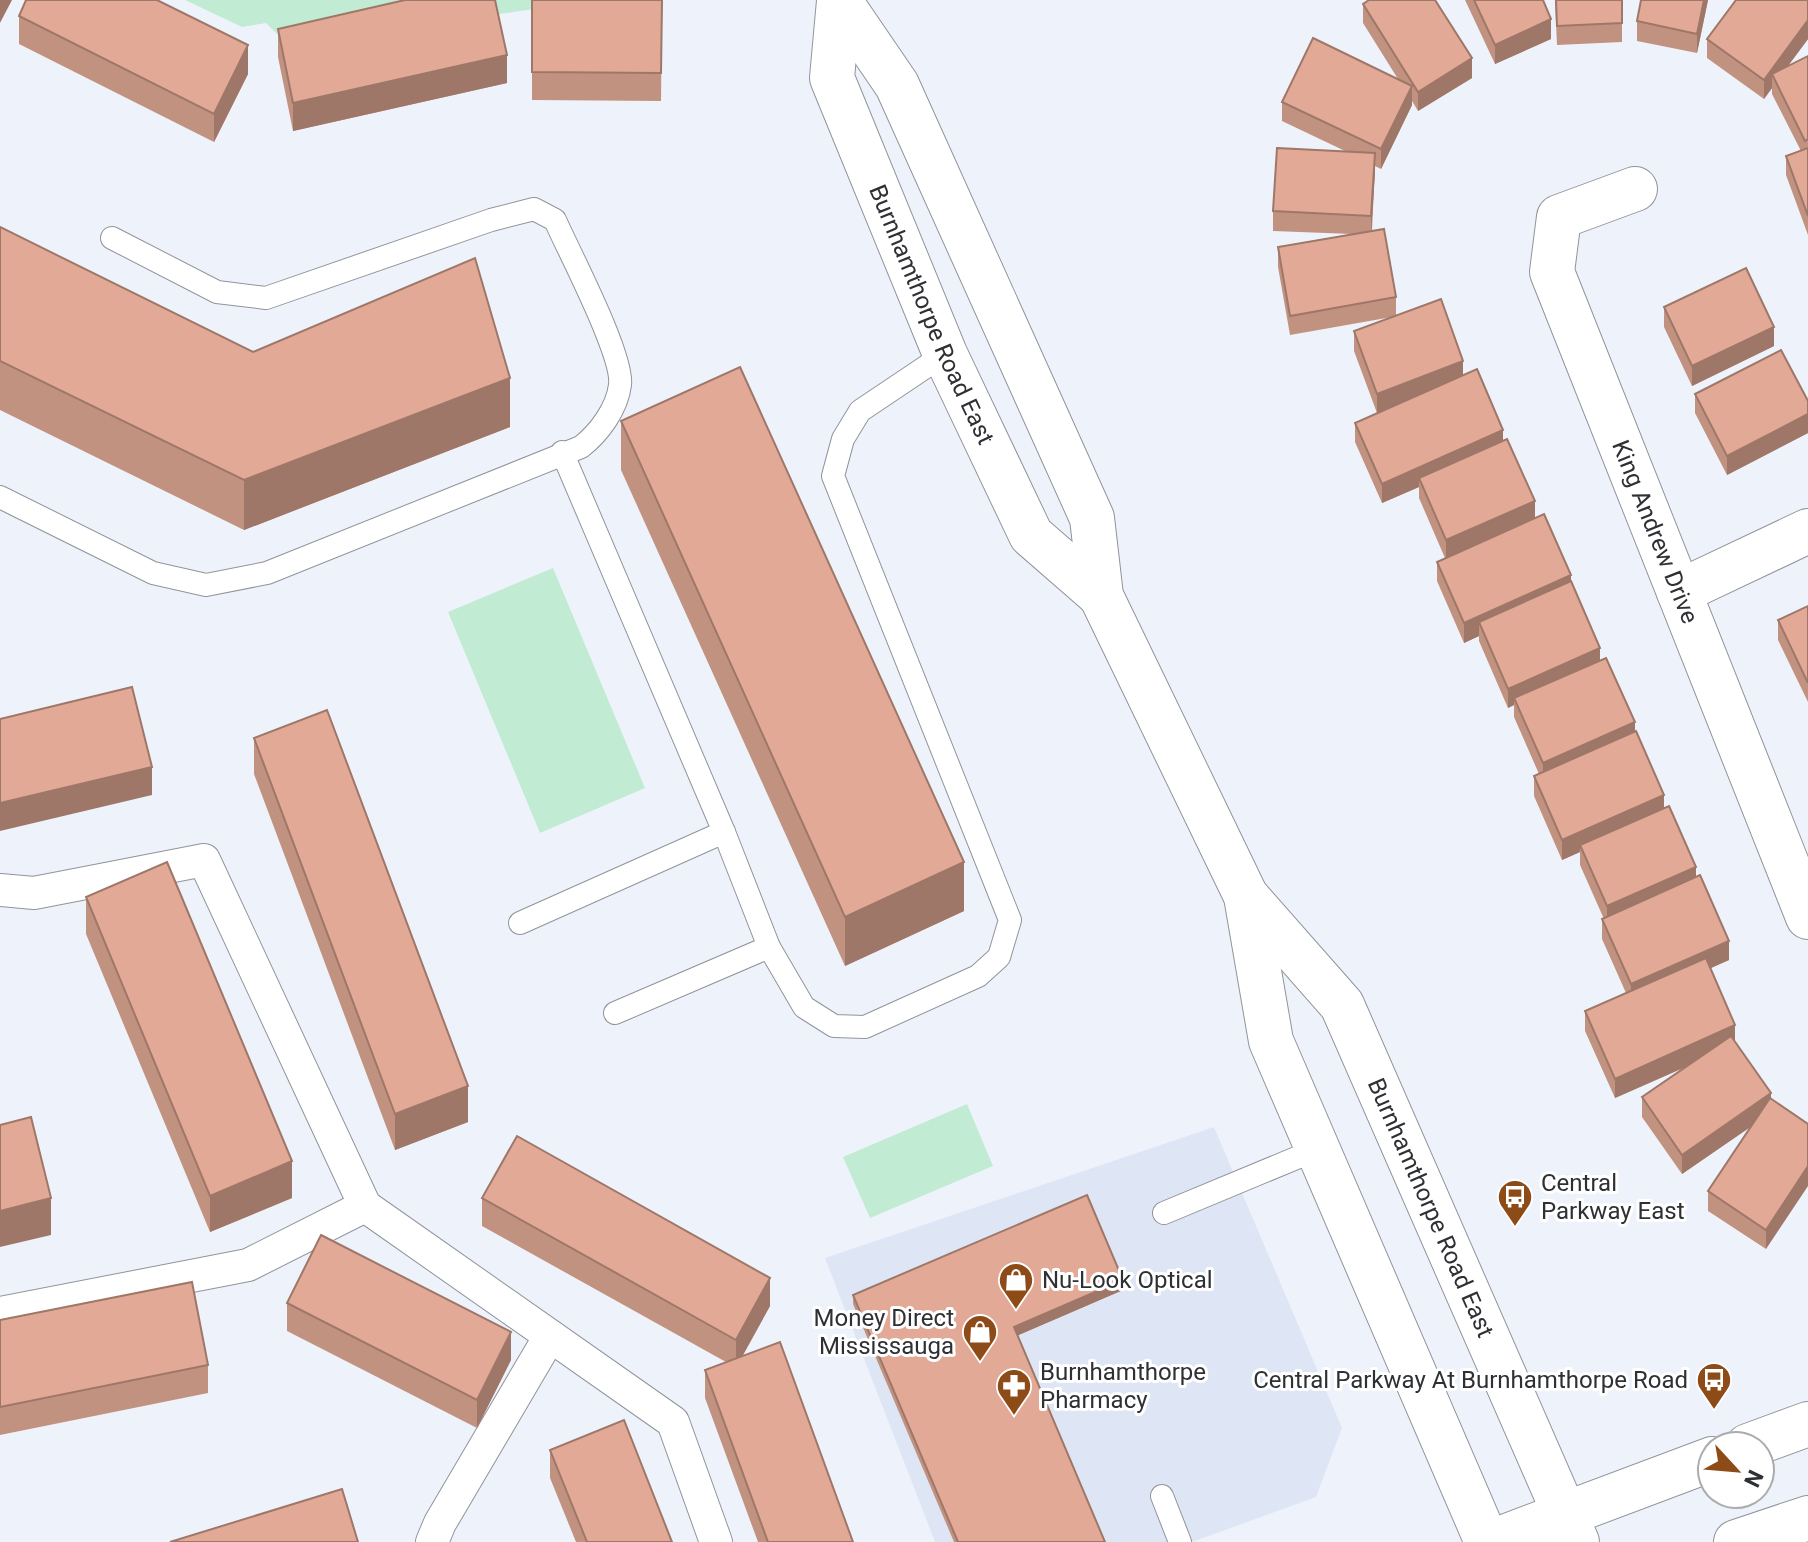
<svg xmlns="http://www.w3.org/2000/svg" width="1808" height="1542" font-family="Roboto,sans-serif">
<rect width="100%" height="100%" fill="#eef3fb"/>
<polygon fill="#dee6f5" points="1214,1127 1342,1428 1316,1497 1192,1542 935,1542 825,1258"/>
<g fill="#c1ecd3">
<polygon points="185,0 599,0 287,44 266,23 242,27"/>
<polygon points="553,568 645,788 540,833 448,612"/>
<polygon points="967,1104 993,1166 870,1218 843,1157"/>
</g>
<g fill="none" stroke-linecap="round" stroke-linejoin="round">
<defs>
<g id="service">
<polyline points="562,452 724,832 769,947 804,1007 834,1026 865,1027 978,976 999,957 1010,920 833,476 843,439 860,411 945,354"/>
<path d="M 0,497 L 153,573 L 206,585 L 267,573 L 581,447 C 599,433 617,409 620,385 C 624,356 569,252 555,220 L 534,209 L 491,220 L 266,298 L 217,292 L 112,238"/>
<polyline points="520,923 724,832"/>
<polyline points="615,1013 769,947"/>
<polyline points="1164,1213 1318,1149"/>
<polyline points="1162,1496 1180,1542"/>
</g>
<g id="pedestrian">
<polyline points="0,890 34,893 204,860 365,1206 673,1422 716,1542"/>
<polyline points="0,1313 248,1265 365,1206"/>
<polyline points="432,1542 440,1523 550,1336"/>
</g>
<g id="minor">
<path id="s1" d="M 1635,189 L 1559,217 L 1552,272 L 1808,917"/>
<polyline points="1679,592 1808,531"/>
</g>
<g id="tertiary">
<polyline points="1748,1446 1808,1424"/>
<polyline points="1491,1542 1712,1459"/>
<polyline points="1736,1542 1808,1518"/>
</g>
<g id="secondary">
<path id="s2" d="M 839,0 L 897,85 L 1092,518 L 1101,596 L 1246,896 L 1342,1005 L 1577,1542"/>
<path id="s3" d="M 839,1 L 832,78 L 945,354 L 1031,535 L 1101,596"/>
<polyline points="1246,896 1271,1041 1487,1542"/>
</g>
</defs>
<use href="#service" stroke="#90949b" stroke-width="24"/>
<use href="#pedestrian" stroke="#90949b" stroke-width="34"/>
<use href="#minor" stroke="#90949b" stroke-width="46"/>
<use href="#tertiary" stroke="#90949b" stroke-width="46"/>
<use href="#secondary" stroke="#90949b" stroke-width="46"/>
<use href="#service" stroke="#fff" stroke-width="22"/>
<use href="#pedestrian" stroke="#fff" stroke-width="32"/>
<use href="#minor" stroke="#fff" stroke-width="44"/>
<use href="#tertiary" stroke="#fff" stroke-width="44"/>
<use href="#secondary" stroke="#fff" stroke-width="44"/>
</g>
<g fill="#c29281">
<polygon points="532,0 662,0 661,101 532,100"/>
<polygon points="1465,0 1543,0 1551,39 1495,64"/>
<polygon points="1555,0 1622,0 1622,42 1557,45"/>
<polygon points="1708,0 1697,53 1637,41 1637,21"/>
<polygon points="1808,0 1808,39 1788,66 1808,56 1808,235 1786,175 1786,156 1801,151 1772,94 1772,88 1764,99 1707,58 1707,39"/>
<polygon points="1363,4 1472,78 1418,111 1412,101 1412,105 1381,169 1375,166 1372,231 1396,297 1396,315 1463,375 1503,441 1535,518 1571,582 1600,660 1635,731 1664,808 1696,877 1729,960 1710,968 1735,1042 1771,1093 1766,1249 1708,1211 1708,1191 1751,1126 1682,1174 1642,1117 1642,1097 1688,1066 1615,1098 1585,1031 1585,1011 1626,993 1602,939 1602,919 1604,919 1580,865 1580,852 1562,860 1534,796 1534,776 1539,774 1514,717 1514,705 1508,708 1479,641 1479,636 1464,643 1437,581 1437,562 1445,558 1419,498 1419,487 1382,503 1355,442 1355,423 1377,413 1354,351 1354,331 1392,317 1290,335 1278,267 1278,247 1352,234 1273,231 1273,211 1345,151 1282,121 1282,102 1398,79 1363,23"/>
<polygon points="19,16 248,74 214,142 19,44"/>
<polygon points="278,29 507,83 293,131 278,57"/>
<polygon points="0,227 253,352 510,427 244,530 0,410"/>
<polygon points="1664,307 1774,346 1692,386 1664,327"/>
<polygon points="1695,394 1808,401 1808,433 1727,475 1695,413"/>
<polygon points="621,421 964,911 845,966 621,470"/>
<polygon points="1808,606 1808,702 1778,640 1778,620"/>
<polygon points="254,738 468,1122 395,1150 254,774"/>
<polygon points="86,897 292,1198 210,1232 86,934"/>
<polygon points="482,1198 770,1306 742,1356 853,1542 758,1542 705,1398 705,1370 726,1362 482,1226"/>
<polygon points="1123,1290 1018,1335 1105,1542 954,1542 853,1304 853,1295"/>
<polygon points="287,1303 511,1360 477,1428 287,1331"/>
<polygon points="0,1320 208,1365 208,1393 0,1435"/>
<polygon points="550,1450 672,1542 576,1542 550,1478"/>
</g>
<g fill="#9e7769">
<polygon points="0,0 12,0 0,23"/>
<polygon points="1704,0 1708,0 1697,53 1697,34"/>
<polygon points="1551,19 1551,39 1495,64 1495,45"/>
<polygon points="1808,20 1808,39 1776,82 1772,74 1772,88 1764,99 1764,80"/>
<polygon points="248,45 248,74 214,142 214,114"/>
<polygon points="507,55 507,83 293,131 293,103"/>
<polygon points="1472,58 1472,78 1418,111 1418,92"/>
<polygon points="1412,86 1412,105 1381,169 1381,149"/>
<polygon points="1375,153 1375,172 1371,235 1371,216"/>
<polygon points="1774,327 1774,346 1692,386 1692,366"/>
<polygon points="1463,361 1463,380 1377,413 1377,394"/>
<polygon points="510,378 510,427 244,530 244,480"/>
<polygon points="1808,414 1808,433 1727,475 1727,456"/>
<polygon points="1503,430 1503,449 1419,478 1419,487 1382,503 1382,484"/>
<polygon points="1535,501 1535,520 1446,560 1446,540"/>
<polygon points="1571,575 1571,595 1479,622 1479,636 1464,643 1464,623"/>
<polygon points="1600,648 1600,667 1514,698 1514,705 1508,708 1508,689"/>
<polygon points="1635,722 1635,741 1543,782 1543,763"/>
<polygon points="152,767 152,795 0,831 0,803"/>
<polygon points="1664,795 1664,814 1580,845 1580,852 1562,860 1562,840"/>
<polygon points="964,862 964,911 845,966 845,917"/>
<polygon points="1696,867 1696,886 1607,926 1607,906"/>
<polygon points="1729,941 1729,960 1631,1004 1631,984"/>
<polygon points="1735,1025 1735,1045 1615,1098 1615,1079"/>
<polygon points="468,1086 468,1122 395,1150 395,1114"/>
<polygon points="1771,1093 1771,1113 1682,1174 1682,1155"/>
<polygon points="292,1161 292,1198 210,1232 210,1196"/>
<polygon points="1808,1166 1808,1186 1766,1249 1766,1230"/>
<polygon points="51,1198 51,1235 0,1247 0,1211"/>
<polygon points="770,1278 770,1306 736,1368 736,1340"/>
<polygon points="1123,1280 1123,1290 1014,1337 1014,1327"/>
<polygon points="511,1332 511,1360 477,1428 477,1400"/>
</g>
<g fill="#e2aa96" stroke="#9e7769" stroke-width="2">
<polygon points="26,0 157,0 248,45 214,114 19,16"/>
<polygon points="405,0 495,0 507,55 293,103 278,29"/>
<polygon points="532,0 662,0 661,73 532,72"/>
<polygon points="1369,0 1435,0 1472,58 1418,92 1363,4"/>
<polygon points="1474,0 1543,0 1551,19 1495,45"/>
<polygon points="1556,0 1622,0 1622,23 1557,26"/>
<polygon points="1641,0 1704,0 1697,34 1637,21"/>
<polygon points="1736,0 1808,0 1808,20 1764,80 1707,39"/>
<polygon points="1313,38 1412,86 1381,149 1282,102"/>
<polygon points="1808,56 1808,139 1805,141 1772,74"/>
<polygon points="1277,148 1375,153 1371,216 1273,211"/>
<polygon points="1808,148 1808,216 1786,156"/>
<polygon points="0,227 253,352 475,258 510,378 244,480 0,361"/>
<polygon points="1384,229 1396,297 1290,316 1278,247"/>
<polygon points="1746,268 1774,327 1692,366 1664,307"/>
<polygon points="1441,299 1463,361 1377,394 1354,331"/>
<polygon points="1781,350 1808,401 1808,414 1727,456 1695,394"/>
<polygon points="740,367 964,862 845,917 621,421"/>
<polygon points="1477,369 1503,430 1382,484 1355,423"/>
<polygon points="1507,439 1535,501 1446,540 1419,478"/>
<polygon points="1544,514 1571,575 1464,623 1437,562"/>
<polygon points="1571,581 1600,648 1508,689 1479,622"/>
<polygon points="1808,606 1808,683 1778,620"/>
<polygon points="1606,658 1635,722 1543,763 1514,698"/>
<polygon points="132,687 152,767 0,803 0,719"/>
<polygon points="327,710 468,1086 395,1114 254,738"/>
<polygon points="1636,731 1664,795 1562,840 1534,776"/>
<polygon points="1669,806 1696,867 1607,906 1580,845"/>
<polygon points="167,862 292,1161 210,1196 86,897"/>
<polygon points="1700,875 1729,941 1631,984 1602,919"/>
<polygon points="1706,958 1735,1025 1615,1079 1585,1011"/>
<polygon points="1731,1036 1771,1093 1682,1155 1642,1097"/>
<polygon points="1770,1098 1808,1124 1808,1166 1766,1230 1708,1191"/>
<polygon points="31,1117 51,1198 0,1211 0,1125"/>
<polygon points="517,1136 770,1278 736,1340 482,1198"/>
<polygon points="1087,1195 1123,1280 1014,1327 1105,1542 958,1542 853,1295"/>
<polygon points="321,1235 511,1332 477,1400 287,1303"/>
<polygon points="192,1282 208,1365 0,1407 0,1320"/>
<polygon points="780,1342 853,1542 768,1542 705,1370"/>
<polygon points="624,1420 672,1542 587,1542 550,1450"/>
<polygon points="342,1489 358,1542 170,1542"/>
</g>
<defs>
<symbol id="bus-pin" viewBox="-11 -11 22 30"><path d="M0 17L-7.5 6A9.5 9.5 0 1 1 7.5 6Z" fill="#8d4b17" stroke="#fff"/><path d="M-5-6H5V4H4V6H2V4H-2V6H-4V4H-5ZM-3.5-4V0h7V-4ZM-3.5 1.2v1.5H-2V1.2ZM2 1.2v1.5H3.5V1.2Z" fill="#fff"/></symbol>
<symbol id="shop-pin" viewBox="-11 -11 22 30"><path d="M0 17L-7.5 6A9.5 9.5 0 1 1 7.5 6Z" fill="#8d4b17" stroke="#fff"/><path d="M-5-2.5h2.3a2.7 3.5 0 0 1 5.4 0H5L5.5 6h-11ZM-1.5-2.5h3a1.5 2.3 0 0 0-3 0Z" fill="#fff"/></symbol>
<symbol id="pharmacy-pin" viewBox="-11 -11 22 30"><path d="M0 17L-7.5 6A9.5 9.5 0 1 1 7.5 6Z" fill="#8d4b17" stroke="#fff"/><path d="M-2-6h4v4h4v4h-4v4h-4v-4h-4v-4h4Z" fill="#fff"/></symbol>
</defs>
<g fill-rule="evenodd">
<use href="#bus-pin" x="1495" y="1177" width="40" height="54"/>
<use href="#shop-pin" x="996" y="1260" width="40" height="54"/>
<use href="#shop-pin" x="960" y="1312" width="40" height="54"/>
<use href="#bus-pin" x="1694" y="1360" width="40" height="54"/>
<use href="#pharmacy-pin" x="994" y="1366" width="40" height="54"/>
</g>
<g text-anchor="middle" stroke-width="6" stroke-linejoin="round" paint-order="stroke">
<g font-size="24" fill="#2e3033" stroke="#fff">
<text dy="8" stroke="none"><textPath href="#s3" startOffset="334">Burnhamthorpe Road East</textPath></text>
<text dy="8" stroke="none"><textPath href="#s1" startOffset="416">King Andrew Drive</textPath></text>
<text dy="8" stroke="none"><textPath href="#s2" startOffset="1356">Burnhamthorpe Road East</textPath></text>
</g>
<g font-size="24" fill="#2e3033" stroke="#fff" text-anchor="start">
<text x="1541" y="1191">Central<tspan x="1541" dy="28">Parkway East</tspan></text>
<text x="1042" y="1288">Nu-Look Optical</text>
<text x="954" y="1326" text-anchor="end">Money Direct<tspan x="954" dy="28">Mississauga</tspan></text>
<text x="1040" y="1380">Burnhamthorpe<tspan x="1040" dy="28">Pharmacy</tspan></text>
<text x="1688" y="1388" text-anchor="end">Central Parkway At Burnhamthorpe Road</text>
</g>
</g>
<g transform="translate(1736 1470) rotate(116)"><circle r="38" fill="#ffffff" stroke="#abacad" stroke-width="2"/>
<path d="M0-6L14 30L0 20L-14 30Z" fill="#8d4b17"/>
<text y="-12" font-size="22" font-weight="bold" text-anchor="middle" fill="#2e3033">N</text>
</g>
</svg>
